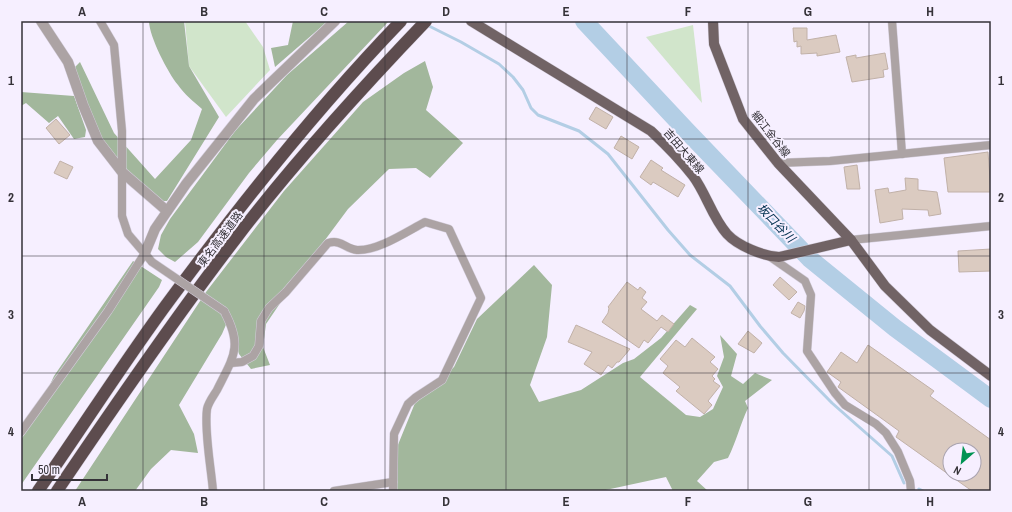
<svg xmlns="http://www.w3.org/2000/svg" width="1012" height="512" font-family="'Archivo Narrow','Noto Sans JP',sans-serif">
<rect width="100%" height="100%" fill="#f6efff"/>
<g fill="#d1e5cb">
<polygon points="185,21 245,21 263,47 270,70 226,117 189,66"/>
<polygon points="693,25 702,103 646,37"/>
</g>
<g fill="#a2b79c">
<path d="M 149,21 L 184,21 L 189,66 L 219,117 L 167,201 L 159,201 L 124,173 L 95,135 L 75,67 L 80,62 L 114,133 L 155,179 L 191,140 L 202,109 C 194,102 184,94 178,85 C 168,73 149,36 149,21 Z"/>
<polygon points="293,21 328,21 275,67 271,48 288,45"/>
<polygon points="349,21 389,21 277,140 249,173 198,242 175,262 166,257 158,249 161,235 170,219 235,131 287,75"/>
<polygon points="425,61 433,87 426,110 463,143 430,178 416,168 389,169 348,209 302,271 266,324 263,347 270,365 251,369 239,354 228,320 222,334 179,405 194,434 198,453 171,450 151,469 135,491 75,491 206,292 284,191 363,102 404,73"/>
<polygon points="21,92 74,96 86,130 85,137 74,139 58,116 49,123 26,103 21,106"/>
<polygon points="133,261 162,280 159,287 21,485 21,440 36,415 54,376"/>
<path d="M 534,265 L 552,285 L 547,337 L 530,385 L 539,402 L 581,390 L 623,363 L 634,359 L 661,338 L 690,305 L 697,309 L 640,377 L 686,415 L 700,417 L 713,409 L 723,387 L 717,376 L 724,357 L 720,335 L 737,354 L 731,376 L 743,384 L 755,373 L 772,380 L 745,401 L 748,408 C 740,425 736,442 728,458 L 714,462 L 697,481 L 708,491 L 673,491 L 666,477 L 601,491 L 390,491 L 393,457 L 415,403 L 454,367 L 477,319 Z"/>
</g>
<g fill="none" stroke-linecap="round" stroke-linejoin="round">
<g stroke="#b3cee5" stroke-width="3">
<polyline points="429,26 461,42 499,64 513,77 523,90 531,108 538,115 579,131 608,154 668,230 690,255 730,286 760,326 783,353 832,403 892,456 904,483"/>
<polyline points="919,489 923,491"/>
</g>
<polyline stroke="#b3cee5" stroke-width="18" points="584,21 687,131 810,259 895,328 991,399"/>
</g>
<g fill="#dbcbc1" stroke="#c1b1a8" fill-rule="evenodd">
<polygon points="793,28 807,28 807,40 836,35 840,52 817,56 817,53 801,54 801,46 797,47 797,41 794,42"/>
<polygon points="885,53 888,69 883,70 884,77 852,82 846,57 856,55 856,58"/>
<polygon points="596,107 613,117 606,129 589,119"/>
<polygon points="56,119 70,135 59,144 46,128"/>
<polygon points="621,136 639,147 632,159 614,148"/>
<polygon points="988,152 991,192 948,192 944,158"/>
<polygon points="651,160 663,168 661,170 685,185 678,197 653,182 651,185 640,177"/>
<polygon points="60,161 73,167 67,179 54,173"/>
<polygon points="857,165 860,189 847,189 844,167"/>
<polygon points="905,178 918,179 918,190 937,192 941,214 929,216 928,210 902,209 903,219 880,223 875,190 888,188 889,193 906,190"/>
<polygon points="991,249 991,271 959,272 958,251"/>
<polygon points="780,277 797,292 789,300 773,285"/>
<polygon points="627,282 638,290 640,287 646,292 642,298 647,302 641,309 657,321 662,315 674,324 668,332 661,327 648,343 644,340 639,348 602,322 608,313 609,308 608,307"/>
<polygon points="798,302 805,306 804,311 800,318 791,313"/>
<polygon points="576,325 630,349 619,362 617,362 612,368 608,365 601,375 584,364 592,352 568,342"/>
<polygon points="748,331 762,343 754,353 738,344"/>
<polygon points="692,338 715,357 710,362 718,369 712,376 715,379 713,381 720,386 708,401 712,405 704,414 676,391 680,387 663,373 668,366 660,359 676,340 685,347"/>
<path d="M 868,345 L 934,391 L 930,396 L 991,440 L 991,491 L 972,491 L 896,437 L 899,431 L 838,387 L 841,382 L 827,372 L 841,352 L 857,363 ZM 950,450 L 974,450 L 974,474 L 950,474 Z"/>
</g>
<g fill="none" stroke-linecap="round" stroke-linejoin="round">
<defs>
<g id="minor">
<polyline points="100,21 114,45 122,131 122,216 128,234 152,262"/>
<polyline points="892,21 902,154"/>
<polyline points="778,163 830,161 991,145"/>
<polyline points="851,240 991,226"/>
<polyline points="769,256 805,281 811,295 807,351 835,393 845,405 876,424 886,433 898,452 910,481 911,491"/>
<path d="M 231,363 L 242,362 L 253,356 L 259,346 L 261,321 L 269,308 L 286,292 L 328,243 C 342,239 345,249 357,250 C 378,251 406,232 425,222 L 449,229 L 481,298 L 442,380 L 416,397 L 408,404 L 394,434 L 393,491"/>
<polyline points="21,432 108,311 145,253"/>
<path d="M 213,491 C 211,467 204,431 207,409 C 208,403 214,395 217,390 C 234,356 243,346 224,311"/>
<polyline points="334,491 393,482"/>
</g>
<g id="tertiary">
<polyline points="41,21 68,62 83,105 98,141 122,172 167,211"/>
<polyline points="145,253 155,229 186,184 254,99 335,21"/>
</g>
<g id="primary">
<path d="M 471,21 L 651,131 C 666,145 680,159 693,176 C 706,193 712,217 727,234 C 738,246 763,256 779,257 L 851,240"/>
<polyline points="713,21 714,44 743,119 778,163 851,240 885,286 930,330 991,376"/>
</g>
<g id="motorway">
<path d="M 38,491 C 83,427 125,360 172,297 C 243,201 318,107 401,21"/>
<path d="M 57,491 C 115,405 174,319 237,237 C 295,161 360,90 426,21"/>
</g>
</defs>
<use href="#minor" stroke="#d3cddb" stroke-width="9"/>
<use href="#tertiary" stroke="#d3cddb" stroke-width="11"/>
<use href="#primary" stroke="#d3cddb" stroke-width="11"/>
<use href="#motorway" stroke="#d3cddb" stroke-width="13"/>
<use href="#minor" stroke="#aca3a4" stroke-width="8"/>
<use href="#tertiary" stroke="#aca3a4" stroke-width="10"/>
<use href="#primary" stroke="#716365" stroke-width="10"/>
<use href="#motorway" stroke="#5d4c4e" stroke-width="12"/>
<defs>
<polyline id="minor-bridge" points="152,262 224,311"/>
</defs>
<use href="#minor-bridge" stroke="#d3cddb" stroke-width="9" stroke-linecap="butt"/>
<use href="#minor-bridge" stroke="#aca3a4" stroke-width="8"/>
</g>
<path fill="none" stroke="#353238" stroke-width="1" stroke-opacity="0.55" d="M 143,21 L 143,491M 264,21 L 264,491M 385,21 L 385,491M 506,21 L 506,491M 627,21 L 627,491M 748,21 L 748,491M 869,21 L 869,491M 21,139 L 991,139M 21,256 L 991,256M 21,373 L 991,373"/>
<g text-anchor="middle" stroke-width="4" stroke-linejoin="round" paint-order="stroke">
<g font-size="11" fill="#353238" stroke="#f6efff">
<text transform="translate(771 134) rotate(52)" y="4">細江金谷線</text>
<text transform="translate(684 151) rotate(49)" y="4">吉田大東線</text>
<text transform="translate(220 239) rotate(-53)" y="4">東名高速道路</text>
</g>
<g font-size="12" font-style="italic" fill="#01304f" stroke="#f6efff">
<text transform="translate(776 223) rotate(46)" y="4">坂口谷川</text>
</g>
</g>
<rect width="1012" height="512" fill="none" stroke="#f6efff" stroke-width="44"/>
<g transform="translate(962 462) rotate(208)"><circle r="19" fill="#f6efff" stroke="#a9a3af"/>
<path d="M0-3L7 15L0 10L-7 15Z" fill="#009353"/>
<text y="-6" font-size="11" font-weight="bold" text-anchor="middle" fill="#353238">N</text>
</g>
<path d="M32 474v6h75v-6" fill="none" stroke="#353238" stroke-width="2"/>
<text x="38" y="474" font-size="12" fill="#353238" stroke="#f6efff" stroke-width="3" paint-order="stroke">50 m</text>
<rect x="22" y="22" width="968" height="468" fill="none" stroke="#353238" stroke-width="1.5"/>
<g font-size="13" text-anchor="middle" font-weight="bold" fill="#353238">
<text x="82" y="16">A</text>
<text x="204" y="16">B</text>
<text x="324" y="16">C</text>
<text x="446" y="16">D</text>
<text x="566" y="16">E</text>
<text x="688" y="16">F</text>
<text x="808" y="16">G</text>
<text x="930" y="16">H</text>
<text x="11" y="85">1</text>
<text x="1001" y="85">1</text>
<text x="11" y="202">2</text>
<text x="1001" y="202">2</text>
<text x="11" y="319">3</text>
<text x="1001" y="319">3</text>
<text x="11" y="436">4</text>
<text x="1001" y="436">4</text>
<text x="82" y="506">A</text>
<text x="204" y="506">B</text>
<text x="324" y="506">C</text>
<text x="446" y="506">D</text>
<text x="566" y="506">E</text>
<text x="688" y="506">F</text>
<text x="808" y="506">G</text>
<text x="930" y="506">H</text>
</g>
</svg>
